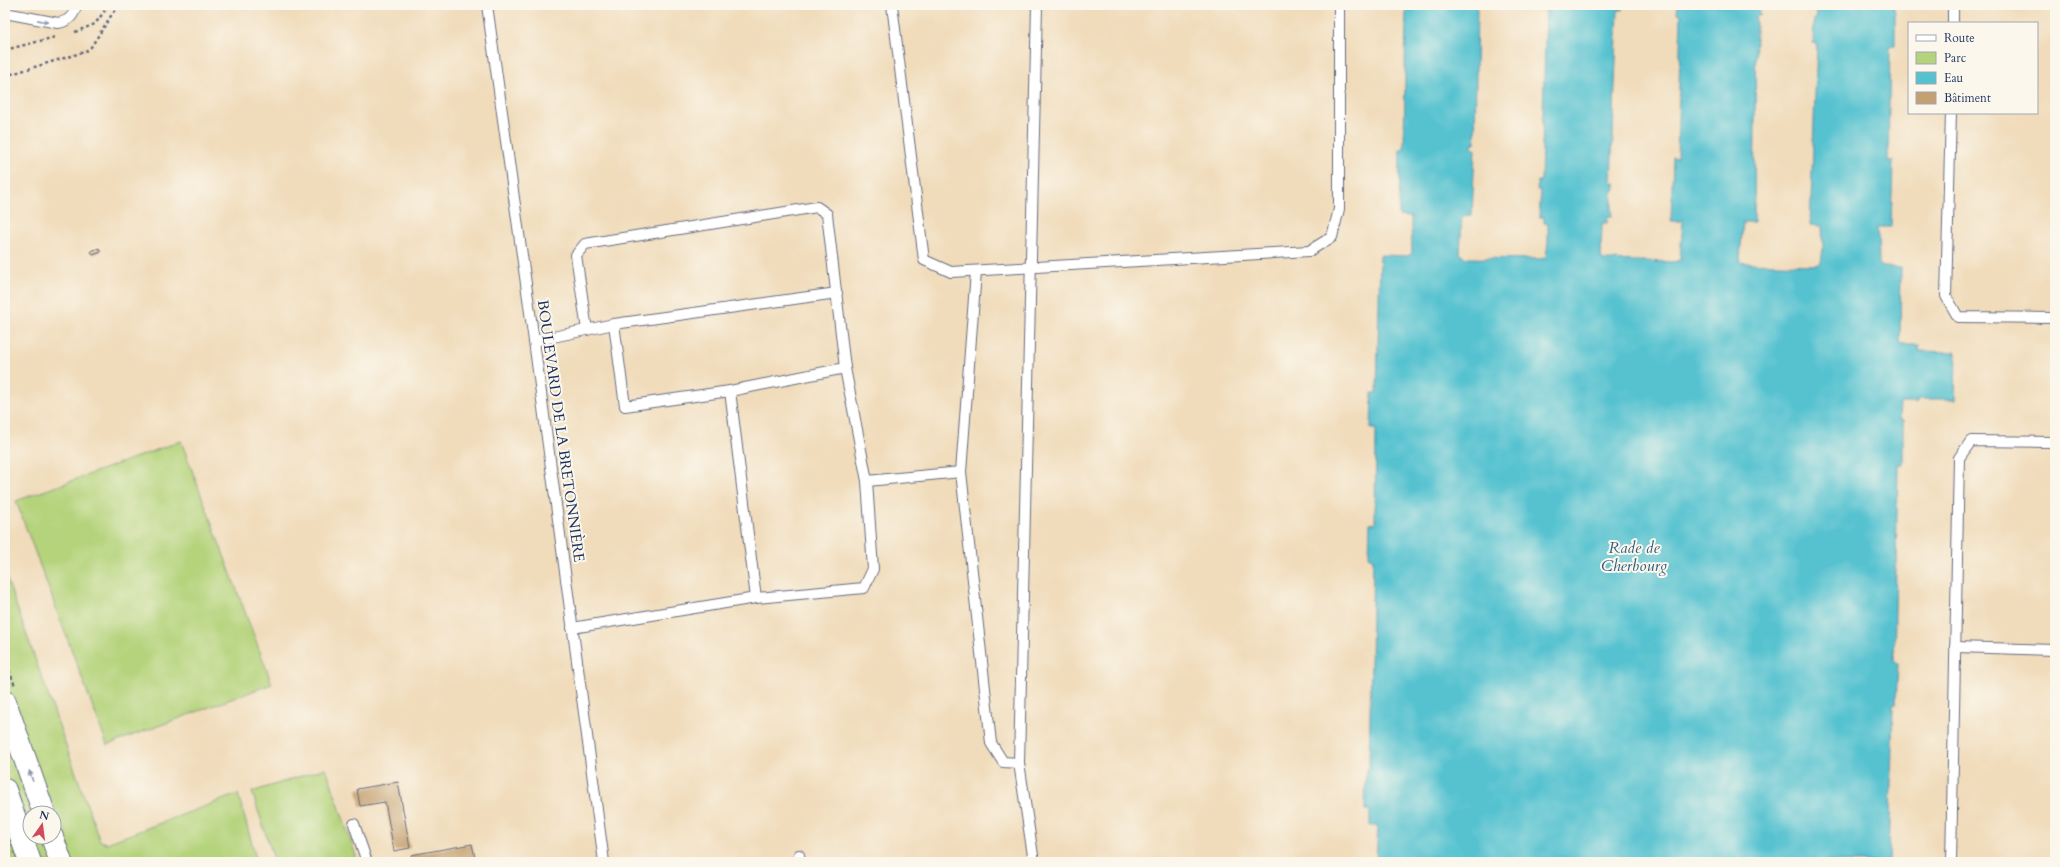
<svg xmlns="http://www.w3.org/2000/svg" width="2060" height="867" font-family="Cardo,serif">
<rect width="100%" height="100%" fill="#fbf7ec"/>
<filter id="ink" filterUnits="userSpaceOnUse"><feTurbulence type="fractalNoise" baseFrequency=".025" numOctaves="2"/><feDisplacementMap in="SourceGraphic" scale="8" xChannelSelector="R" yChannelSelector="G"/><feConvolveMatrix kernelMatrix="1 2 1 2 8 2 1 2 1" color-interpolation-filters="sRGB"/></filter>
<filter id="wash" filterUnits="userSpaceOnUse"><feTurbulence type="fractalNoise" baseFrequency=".012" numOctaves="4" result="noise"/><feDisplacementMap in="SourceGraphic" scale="16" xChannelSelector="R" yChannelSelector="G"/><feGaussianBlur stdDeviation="0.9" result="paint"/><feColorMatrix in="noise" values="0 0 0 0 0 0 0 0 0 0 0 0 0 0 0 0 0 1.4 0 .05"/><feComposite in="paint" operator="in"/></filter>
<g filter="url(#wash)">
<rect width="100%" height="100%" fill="#f0dbba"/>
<g fill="#b4d37a" stroke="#68816c" fill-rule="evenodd">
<polygon points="181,441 272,684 107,745 16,501"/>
<path d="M 5,574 L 100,841 L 107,843 L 238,794 L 257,862 L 5,862 ZM 30,813 L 54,813 L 54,837 L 30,837 Z"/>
<polygon points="326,768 358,862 275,862 252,792"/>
</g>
<polygon fill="#56c2d0" stroke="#387897" points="1406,5 1477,5 1475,143 1472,143 1472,148 1475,149 1472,215 1462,216 1460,254 1466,258 1541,259 1546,257 1548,242 1548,224 1544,223 1544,217 1539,217 1541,191 1537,190 1538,181 1541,181 1546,10 1541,10 1542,5 1623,5 1623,10 1618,10 1611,183 1615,183 1615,191 1612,191 1612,216 1607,216 1607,223 1602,223 1601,258 1604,260 1674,262 1680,260 1683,221 1671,221 1673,157 1677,158 1681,14 1677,13 1678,5 1759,5 1760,16 1756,16 1754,222 1743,222 1740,258 1741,262 1745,263 1816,265 1821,263 1823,248 1822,226 1810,225 1817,43 1813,43 1814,20 1820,5 1893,5 1895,13 1895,45 1890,46 1888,161 1893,161 1891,227 1878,227 1879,265 1882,267 1901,268 1900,343 1903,345 1919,345 1919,351 1956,352 1955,399 1917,399 1917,403 1900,403 1899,420 1903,420 1903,464 1898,464 1894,662 1898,663 1896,704 1893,705 1889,862 1376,862 1378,826 1370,826 1370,810 1365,810 1366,769 1369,768 1373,559 1369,558 1370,523 1375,524 1376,429 1371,429 1372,393 1377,393 1380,255 1408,256 1412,253 1411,217 1399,216 1400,150 1404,150"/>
<g id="blocks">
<g fill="#c5a171">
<polygon points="99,248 101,252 93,255 91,251"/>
<polygon points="398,782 410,848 394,851 385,802 360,806 357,789"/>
<polygon points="472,844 476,862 412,862 411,855"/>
</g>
</g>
</g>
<g filter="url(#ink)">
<use href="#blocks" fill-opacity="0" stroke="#666b7e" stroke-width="1"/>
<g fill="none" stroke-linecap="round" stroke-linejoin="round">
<defs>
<g id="lane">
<polyline points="487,5 534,341 604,862"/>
<polyline points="892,5 924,260 951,272 1309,251 1332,237 1339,209 1339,5"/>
<path d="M 5,13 L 58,23 C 69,21 74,16 76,5"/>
<polyline points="1953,23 1953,5"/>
<polyline points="1951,113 1946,296 1958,317 2055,318"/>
<polyline points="976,271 961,472 991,743 1003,762 1019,763"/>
<polyline points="614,324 625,406 730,391 845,368"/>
<polyline points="534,341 614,324 837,293"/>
<polyline points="730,391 756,598"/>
<polyline points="867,481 961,472"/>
<polyline points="572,628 756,598 864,588 873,569 867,481 845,368 827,214 817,207 585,244 576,255 587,330"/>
<polyline points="1955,647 2055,650"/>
<polyline points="354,824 367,862"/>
<polyline points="799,855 800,862"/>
<polyline points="1034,862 1019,763 1037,5"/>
<polyline points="1951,862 1959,458 1971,441 2055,442"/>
</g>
<g id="primary">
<polyline points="5,702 44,813"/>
<polyline points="5,790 30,862"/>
<polyline points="52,837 61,862"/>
</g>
</defs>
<use href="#lane" stroke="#666b7e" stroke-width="12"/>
<use href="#primary" stroke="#666b7e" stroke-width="24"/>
<g stroke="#666b7e" stroke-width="2.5" stroke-dasharray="3 3" stroke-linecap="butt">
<polyline points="75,32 95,24 109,5"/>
<polyline points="5,50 55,37"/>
<polyline points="5,76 84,52 91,47 118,5"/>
<polyline points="5,659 15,686"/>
</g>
<use href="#lane" stroke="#fff" stroke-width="10"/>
<use href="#primary" stroke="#fff" stroke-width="22"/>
</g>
<defs><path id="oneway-solid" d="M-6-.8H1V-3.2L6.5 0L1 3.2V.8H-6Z"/></defs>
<g fill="#8d97ae">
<use href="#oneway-solid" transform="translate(43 21) rotate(11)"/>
<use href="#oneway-solid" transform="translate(31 776) rotate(-109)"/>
</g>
</g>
<g text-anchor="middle" stroke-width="4" stroke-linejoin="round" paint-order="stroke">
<g font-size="15" fill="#1b2f5e" stroke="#fbf7ec">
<text transform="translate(561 431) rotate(82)" y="5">BOULEVARD DE LA BRETONNIÈRE</text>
</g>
<g font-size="16" font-style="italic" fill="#2d5b80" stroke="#fbf7ec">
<text x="1634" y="553">Rade de<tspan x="1634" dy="18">Cherbourg</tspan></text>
</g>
</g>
<rect width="2060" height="867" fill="none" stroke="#fbf7ec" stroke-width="20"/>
<rect x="1908" y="22" width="130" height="92" fill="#fbf7ec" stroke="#a1a7b3"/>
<rect x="1916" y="35" width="20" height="6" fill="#ffffff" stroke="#a1a7b3"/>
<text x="1944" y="42" font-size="12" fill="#1b2f5e">Route</text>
<rect x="1916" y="52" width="20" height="12" fill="#b4d37a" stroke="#a1a7b3"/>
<text x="1944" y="62" font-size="12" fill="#1b2f5e">Parc</text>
<rect x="1916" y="72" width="20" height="12" fill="#56c2d0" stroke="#a1a7b3"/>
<text x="1944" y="82" font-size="12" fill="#1b2f5e">Eau</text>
<rect x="1916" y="92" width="20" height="12" fill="#c5a171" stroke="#a1a7b3"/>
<text x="1944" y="102" font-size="12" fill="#1b2f5e">Bâtiment</text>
<g transform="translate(42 825) rotate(14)"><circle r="19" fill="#fbf7ec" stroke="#a1a7b3"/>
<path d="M0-3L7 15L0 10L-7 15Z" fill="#d1495b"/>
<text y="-6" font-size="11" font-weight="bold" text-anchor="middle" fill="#1b2f5e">N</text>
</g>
</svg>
